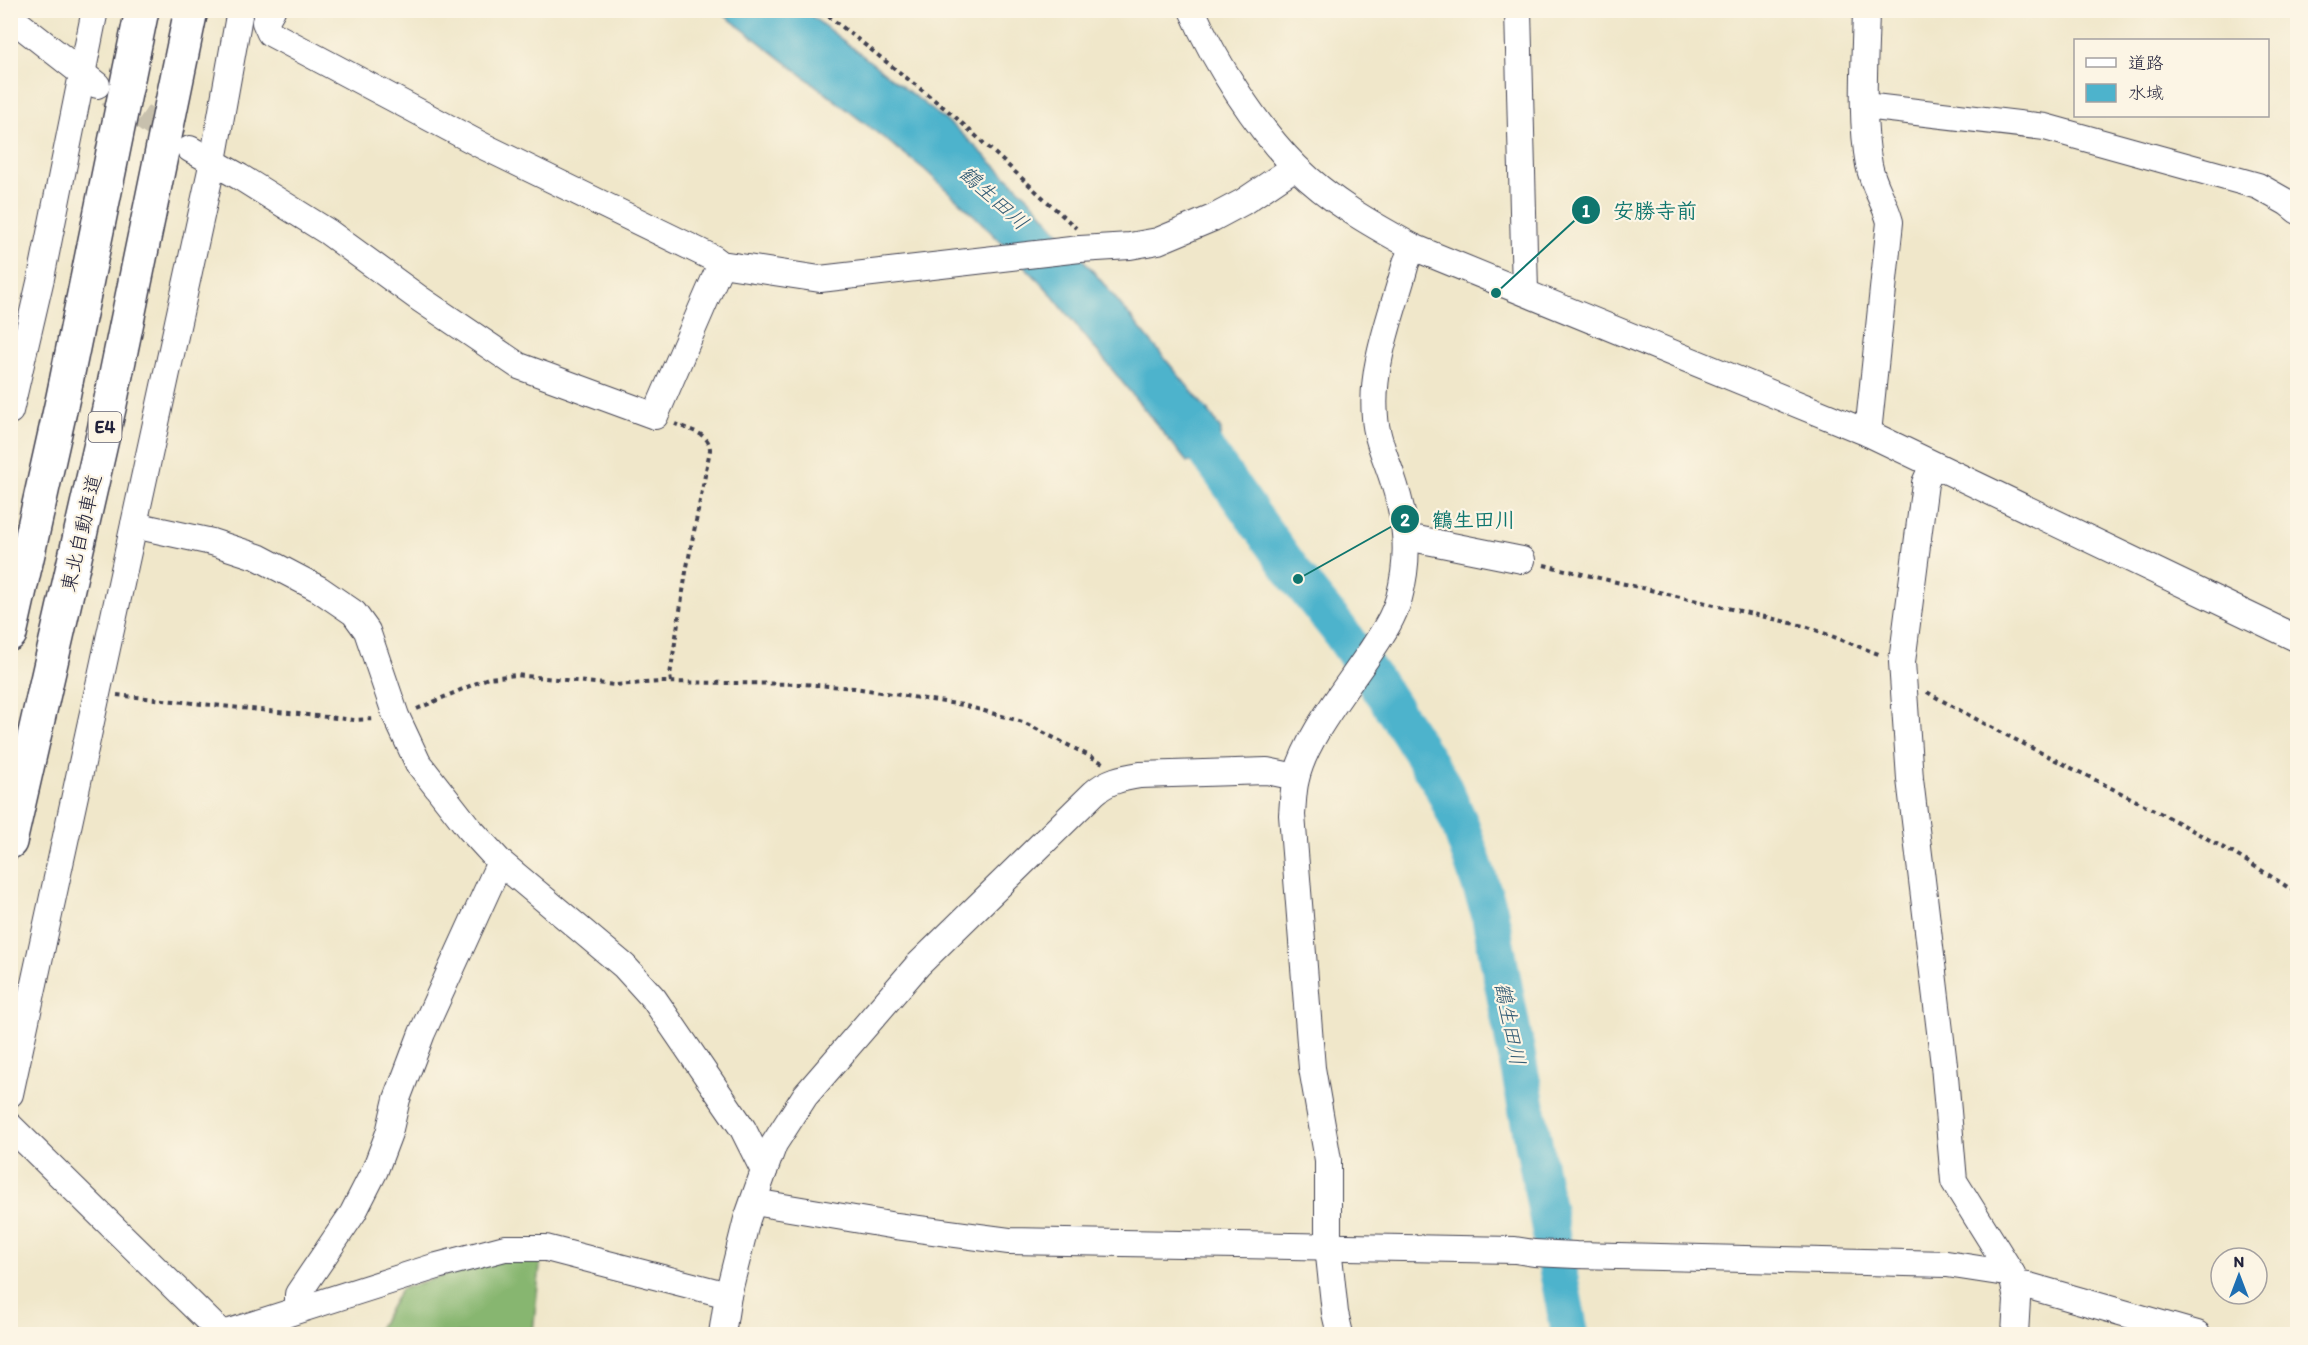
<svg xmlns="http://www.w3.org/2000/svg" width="2308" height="1345" font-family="Itim,'Klee One',sans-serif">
<rect width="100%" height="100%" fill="#fcf5e5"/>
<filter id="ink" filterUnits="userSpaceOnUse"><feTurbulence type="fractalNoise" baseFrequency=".0167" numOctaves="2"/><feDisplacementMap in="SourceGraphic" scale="12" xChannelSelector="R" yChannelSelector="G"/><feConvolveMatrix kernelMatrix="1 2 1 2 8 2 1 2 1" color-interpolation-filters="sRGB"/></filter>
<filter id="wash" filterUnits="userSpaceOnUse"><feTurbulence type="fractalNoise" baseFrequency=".008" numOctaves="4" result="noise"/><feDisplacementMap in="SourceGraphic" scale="24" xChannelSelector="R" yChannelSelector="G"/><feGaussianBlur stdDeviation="1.35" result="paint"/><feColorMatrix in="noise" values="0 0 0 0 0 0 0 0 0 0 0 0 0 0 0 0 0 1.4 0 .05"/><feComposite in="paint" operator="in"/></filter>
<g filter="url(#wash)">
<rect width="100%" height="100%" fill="#f0e7ca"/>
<polygon fill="#87b66f" stroke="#546c55" stroke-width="1.5" points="507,1256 541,1257 533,1332 535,1334 375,1334 401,1289"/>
<polygon fill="#4db3cc" stroke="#386a84" stroke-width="1.5" points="719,11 805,11 957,129 1029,198 1093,271 1212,416 1221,430 1215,462 1187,462 1046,288 977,218 924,169"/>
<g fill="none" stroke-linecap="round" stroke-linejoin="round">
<polyline stroke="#4db3cc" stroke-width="38" points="1185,421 1298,579 1337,627 1384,694 1441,783 1459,822 1489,910 1570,1334"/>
</g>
</g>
<g filter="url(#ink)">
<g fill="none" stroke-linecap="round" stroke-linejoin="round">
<polyline stroke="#c7c0ad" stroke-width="26" stroke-dasharray="26 13" stroke-linecap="butt" points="109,94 178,141"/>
<defs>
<g id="minor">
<polyline points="272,10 265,22 270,33 481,145 713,258 721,264 820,279 1080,249 1130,246 1158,241 1213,218 1243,202 1295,167"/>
<path d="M 1192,10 C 1214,61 1257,128 1296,167 C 1330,201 1371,224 1413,247 L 1868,433 L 2298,639"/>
<polyline points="1518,10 1525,292"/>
<path d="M 1866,10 C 1865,61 1860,115 1869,165 C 1873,186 1885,202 1890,222 L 1868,433"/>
<polyline points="10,17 97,85"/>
<polyline points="1865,106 2045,127 2258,186 2288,203 2298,211"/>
<polyline points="190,149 240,177 328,232 420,299 519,366 655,416 721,264"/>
<polyline points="10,411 41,278 95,10"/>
<polyline points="1933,465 1925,483 1902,662 1910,779 1944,1065 1954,1181 2012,1274 2017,1300 2015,1334"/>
<polyline points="134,525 212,542 258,557 319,589 354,613 367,631 396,716 418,763 468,827 500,862 624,966 654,999 743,1129 764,1171"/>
<polyline points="1407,537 1522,560"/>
<polyline points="10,1094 213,161 240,10"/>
<polyline points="10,1126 222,1334"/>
<polyline points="754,1202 896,1226 1009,1241 1515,1250 1534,1253 1576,1255 1947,1264 2012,1274"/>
<polyline points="2015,1284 2029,1286 2197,1334"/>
<polyline points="298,1309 298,1294 353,1213 375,1170 389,1133 397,1099 422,1033 500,862"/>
<polyline points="223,1334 437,1266 505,1248 546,1248 728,1295"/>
<path d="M 722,1334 L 728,1295 L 747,1219 L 764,1171 L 774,1144 L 805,1096 L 918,965 L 1094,793 C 1107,781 1122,778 1140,775 L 1267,771 L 1296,777"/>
<path d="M 1340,1334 L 1335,1313 L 1328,1246 L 1328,1160 L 1312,1068 L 1292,815 C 1293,803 1293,790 1296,779 C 1305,738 1346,689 1369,654 C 1381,636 1393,619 1399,598 C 1411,553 1406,517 1391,474 C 1385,456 1376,437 1375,417 C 1370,366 1393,312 1406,263 L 1413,247"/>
</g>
<g id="highway">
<polyline points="10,634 63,397 142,10"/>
<polyline points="10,842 110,404 191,10"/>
</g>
</defs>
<use href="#minor" stroke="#414050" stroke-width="28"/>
<use href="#highway" stroke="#414050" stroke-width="36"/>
<g stroke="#414050" stroke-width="4" stroke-dasharray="4.5 4.5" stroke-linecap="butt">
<polyline points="821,10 952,114 1076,228"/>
<polyline points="1544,565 1808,627 1881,655"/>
<path d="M 671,682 L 670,675 L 686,572 L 710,450 C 710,433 689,430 675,424"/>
<path d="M 1927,692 C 2049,762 2181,815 2298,894"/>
<polyline points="117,695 355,720 375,719"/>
<polyline points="417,709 488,678 516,675 615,685 660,682 803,684 855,688 963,705 1023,722 1103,763"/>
</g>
<use href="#minor" stroke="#fff" stroke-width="26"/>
<use href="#highway" stroke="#fff" stroke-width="33"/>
</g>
</g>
<g text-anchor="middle" stroke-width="4.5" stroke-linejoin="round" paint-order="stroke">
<rect fill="#fcf5e5" stroke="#63616e" stroke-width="1.5" x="88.5" y="412" width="33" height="30" rx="4.5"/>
<g font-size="18" font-weight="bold" fill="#22223b">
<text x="105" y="433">E4</text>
</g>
<g font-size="20" fill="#22223b" stroke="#fcf5e5">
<text transform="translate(81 533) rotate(-77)" y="7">東北自動車道</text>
</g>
<g font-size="21" font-style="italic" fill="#335c75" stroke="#fcf5e5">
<text transform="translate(994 198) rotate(42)" y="7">鶴生田川</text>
<text transform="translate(1510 1024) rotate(79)" y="7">鶴生田川</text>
</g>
</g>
<path fill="none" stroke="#0f766e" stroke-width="2" d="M1496 293L1586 210M1298 579L1405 519"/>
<g fill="#0f766e" stroke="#fcf5e5" stroke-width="2">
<circle cx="1496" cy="293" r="6"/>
<circle cx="1298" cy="579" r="6"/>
<circle cx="1586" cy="210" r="15"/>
<circle cx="1405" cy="519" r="15"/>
</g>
<g font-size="18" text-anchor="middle" font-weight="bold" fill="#fff">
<text x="1586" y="217">1</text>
<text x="1405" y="526">2</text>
</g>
<g font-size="21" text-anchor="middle" font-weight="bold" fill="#0f766e" stroke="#fcf5e5" stroke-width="4.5" stroke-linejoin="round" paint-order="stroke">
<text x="1655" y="218">安勝寺前</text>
<text x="1474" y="527">鶴生田川</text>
</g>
<rect width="2308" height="1345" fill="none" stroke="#fcf5e5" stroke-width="36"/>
<rect x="2074" y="39" width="195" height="78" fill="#fcf5e5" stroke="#a5a1a1" stroke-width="1.5"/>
<rect x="2086" y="58" width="30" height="9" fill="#ffffff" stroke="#a5a1a1" stroke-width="1.5"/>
<text x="2128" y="69" font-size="18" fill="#22223b">道路</text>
<rect x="2086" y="84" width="30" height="18" fill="#4db3cc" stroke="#a5a1a1" stroke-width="1.5"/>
<text x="2128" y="99" font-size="18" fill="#22223b">水域</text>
<g transform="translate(2239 1276)"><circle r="28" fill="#fcf5e5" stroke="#a5a1a1" stroke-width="1.5"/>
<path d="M0-4.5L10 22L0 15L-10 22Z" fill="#1f6fb2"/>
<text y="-9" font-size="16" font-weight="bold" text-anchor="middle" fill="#22223b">N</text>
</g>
</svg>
